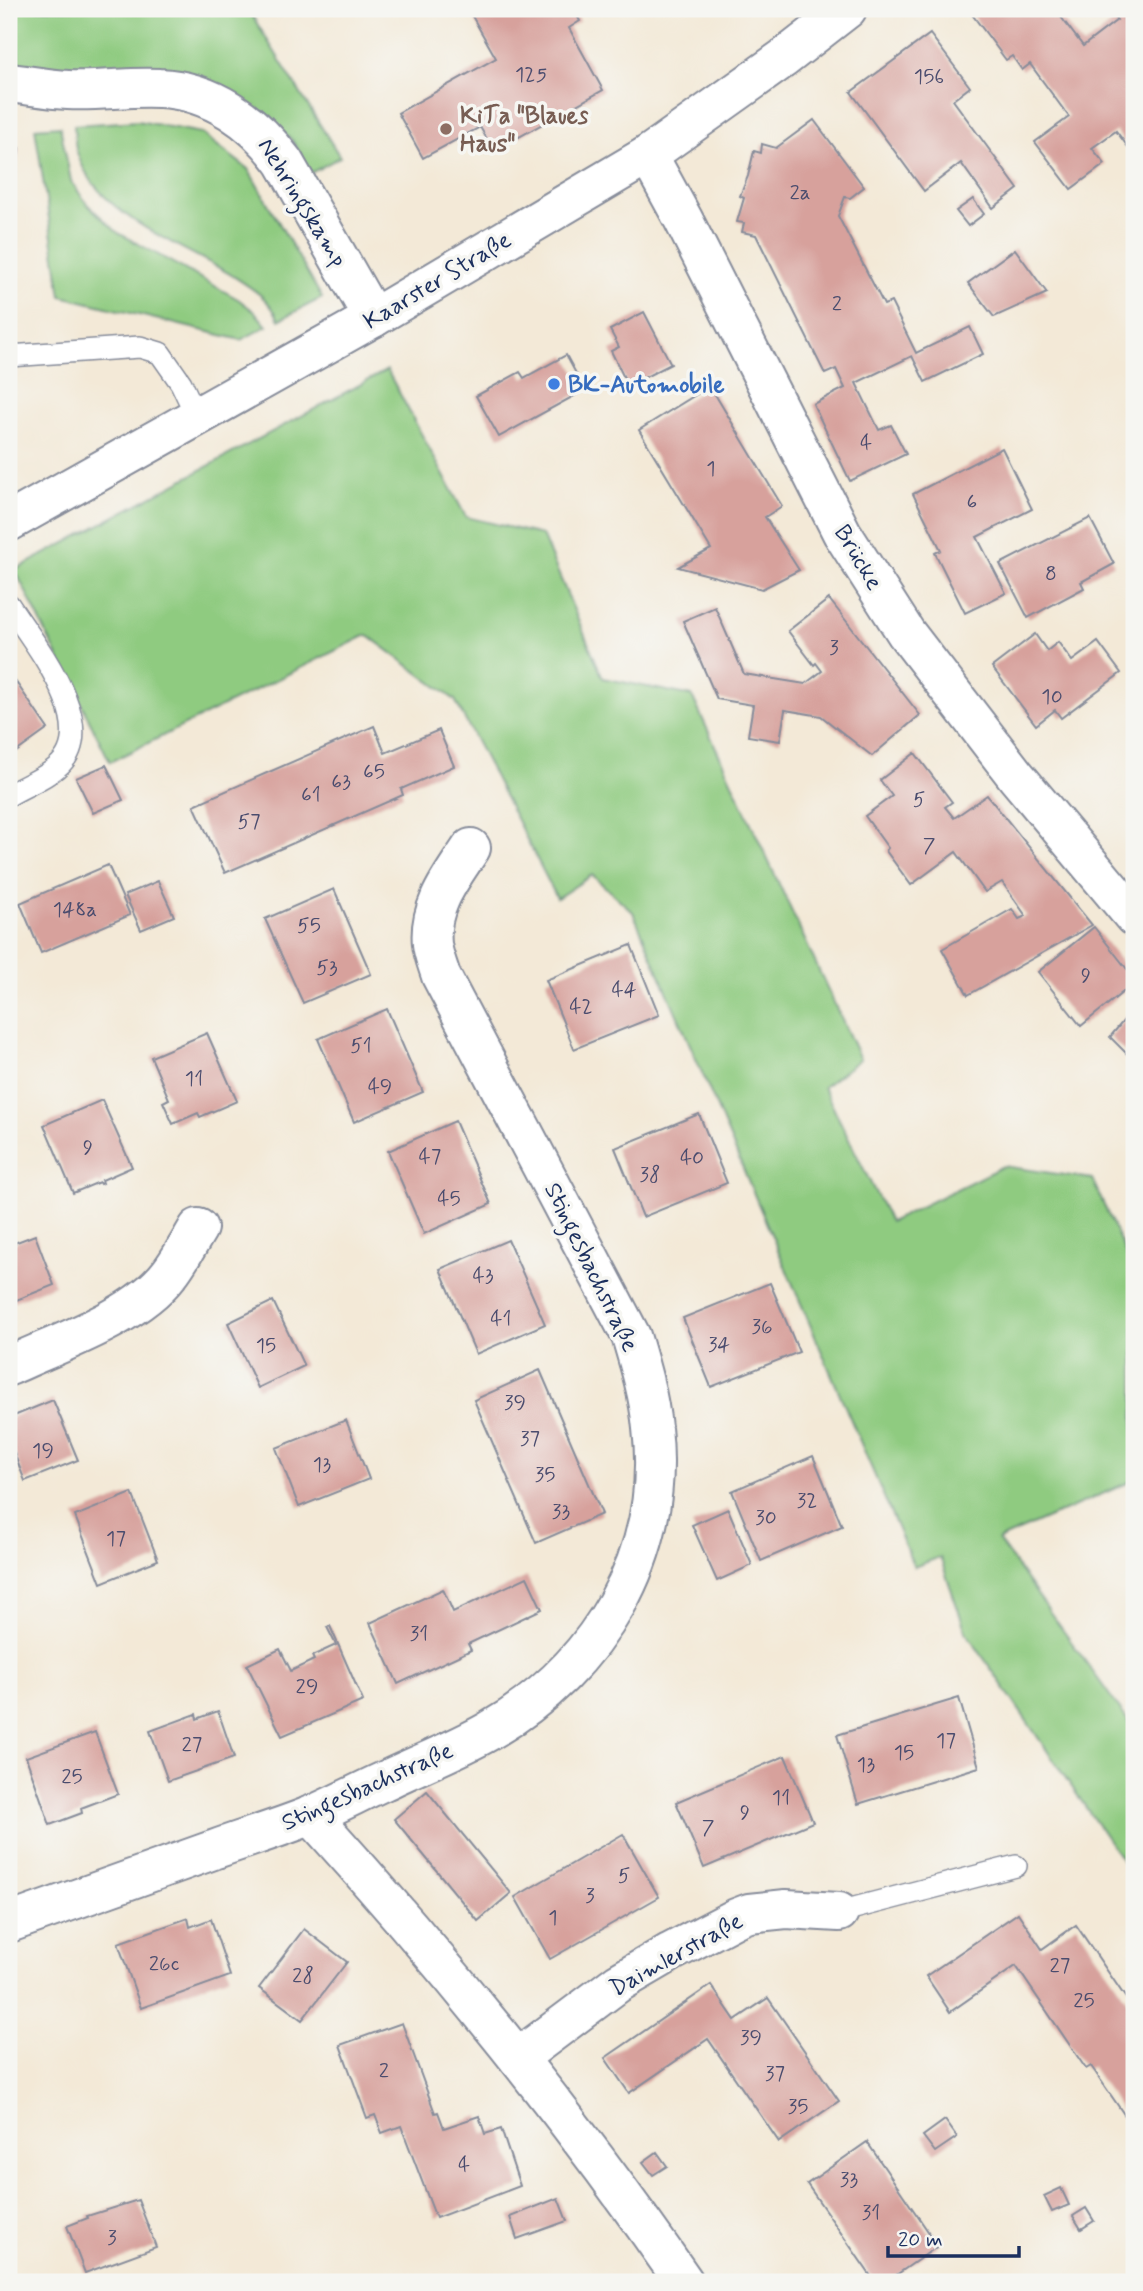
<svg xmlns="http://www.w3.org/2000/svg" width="1143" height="2291" font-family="Mynerve,sans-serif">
<rect width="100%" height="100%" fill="#f6f6f2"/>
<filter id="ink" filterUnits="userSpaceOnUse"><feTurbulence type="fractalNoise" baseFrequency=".0143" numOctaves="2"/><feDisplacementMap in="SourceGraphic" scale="14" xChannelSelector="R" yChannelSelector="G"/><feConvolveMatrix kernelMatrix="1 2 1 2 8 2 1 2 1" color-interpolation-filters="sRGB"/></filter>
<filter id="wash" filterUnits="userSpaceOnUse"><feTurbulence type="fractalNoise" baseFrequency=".00686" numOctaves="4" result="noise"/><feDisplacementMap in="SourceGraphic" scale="28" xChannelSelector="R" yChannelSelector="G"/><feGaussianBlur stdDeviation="1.57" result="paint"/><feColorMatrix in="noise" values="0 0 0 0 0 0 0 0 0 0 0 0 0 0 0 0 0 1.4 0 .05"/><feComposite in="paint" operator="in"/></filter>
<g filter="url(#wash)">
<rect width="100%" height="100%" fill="#f3e9d7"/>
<g fill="#8fcb80" stroke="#557d6f" stroke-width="2">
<polygon points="14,9 248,9 340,157 311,173 292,140 225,88 146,68 19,68"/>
<path d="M 138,121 L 201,133 L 248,169 L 322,298 L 279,320 C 270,299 252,288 233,276 C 181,244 96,216 77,152 C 74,144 75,133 74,125 Z"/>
<polygon points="60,126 71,181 88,205 117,232 238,299 255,312 267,326 241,340 61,296 35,128"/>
<polygon points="387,370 466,517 542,535 603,678 692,696 860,1059 823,1087 890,1222 1003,1166 1092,1179 1134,1272 1134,1480 998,1540 1134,1729 1134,1878 966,1632 940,1557 914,1567 633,912 592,875 557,898 455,700 367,635 110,762 15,570"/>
</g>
<g id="blocks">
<g fill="#d7a19c">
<polygon points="468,9 573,9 580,21 569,28 603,90 494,151 480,127 423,158 398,113 496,58"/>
<polygon points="968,9 1072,9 1061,17 1083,46 1117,20 1109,9 1134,9 1134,155 1116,131 1092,148 1105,164 1071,189 1035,142 1069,117 1030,64 1022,70 1012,56 1006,60"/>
<polygon points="930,34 970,87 953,100 1018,189 993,208 961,163 924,191 851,92"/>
<polygon points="814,120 864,187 850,198 845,197 838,216 884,305 891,302 916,353 970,327 983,354 925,382 912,356 856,383 879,430 891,425 906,454 850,481 813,404 845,388 836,369 825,374 756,235 742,232 744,223 737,222 744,198 740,196 748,176 754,151 761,153 762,144 776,148"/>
<polygon points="9,147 19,148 10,216 9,216"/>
<polygon points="973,199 984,214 968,226 956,211"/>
<polygon points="1015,249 1047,293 994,317 968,283"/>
<polygon points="644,312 671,364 628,386 611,351 619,347 610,330"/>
<polygon points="566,355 585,390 499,437 476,396 520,372 524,378"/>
<polygon points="710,386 782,506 765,517 799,570 762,589 678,567 711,549 639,430"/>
<polygon points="1002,448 1032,509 977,537 1006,593 965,613 935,553 941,550 913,494"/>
<polygon points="1090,518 1114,564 1081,582 1084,588 1028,618 1000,564"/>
<polygon points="829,599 920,715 872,756 821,716 785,710 780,741 748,736 753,705 717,699 683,621 715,607 744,674 805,684 822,671 816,663 814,665 788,631"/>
<polygon points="1035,634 1047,651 1058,642 1072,661 1098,642 1121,673 1061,718 1055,710 1036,725 992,667"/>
<polygon points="9,672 48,729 9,757"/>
<polygon points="374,726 385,753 439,730 454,766 401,789 403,795 225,873 194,805"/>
<polygon points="915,753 952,802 945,807 954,818 987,795 1092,925 968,995 942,949 1012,909 1019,919 1026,916 1002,882 985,892 956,852 911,885 886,851 888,848 865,816 892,796 880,780"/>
<polygon points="106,765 123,800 93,813 76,778"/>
<polygon points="108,865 130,915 41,953 20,903"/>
<polygon points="158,881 174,916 141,930 125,895"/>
<polygon points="334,889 371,974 303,1003 265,919"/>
<polygon points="1094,927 1134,978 1134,983 1081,1026 1038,972"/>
<polygon points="631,945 659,1015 574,1049 546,980"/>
<polygon points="1134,1008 1134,1061 1110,1037"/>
<polygon points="387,1009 423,1092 354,1122 318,1039"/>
<polygon points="207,1033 237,1101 200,1117 198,1113 173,1124 163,1102 169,1099 151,1057"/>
<polygon points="102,1100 132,1167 102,1180 103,1183 100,1184 99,1182 73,1193 44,1125"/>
<polygon points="699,1114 727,1183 643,1217 615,1148"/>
<polygon points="455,1121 491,1204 424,1234 388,1151"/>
<polygon points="35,1235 54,1285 9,1303 9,1245"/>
<polygon points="508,1240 545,1324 476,1354 440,1269"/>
<polygon points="770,1283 799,1352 711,1387 683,1318"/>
<polygon points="273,1301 304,1366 258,1388 228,1323"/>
<polygon points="540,1370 602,1514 536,1543 474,1400"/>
<polygon points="53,1400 78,1460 25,1481 9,1440 9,1418"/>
<polygon points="346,1420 369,1479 299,1507 276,1448"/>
<polygon points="813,1456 842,1526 761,1561 732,1491"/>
<polygon points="132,1493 158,1560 101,1583 75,1516"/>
<polygon points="728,1509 752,1565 717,1581 692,1525"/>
<polygon points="527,1577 542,1609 468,1644 471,1650 398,1684 370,1623 443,1589 453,1612"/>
<polygon points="330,1626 363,1701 282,1736 247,1665 280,1649 291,1671 314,1660 312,1656 336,1645 327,1627"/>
<polygon points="959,1698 979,1767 858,1804 837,1735"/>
<polygon points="218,1711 234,1758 168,1781 150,1731 196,1714 197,1719"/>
<polygon points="95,1732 118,1794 81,1808 82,1813 50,1825 26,1757"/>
<polygon points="785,1756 813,1822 704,1868 676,1802"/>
<polygon points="427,1791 511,1893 478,1921 394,1819"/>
<polygon points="623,1834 659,1897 550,1959 515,1897"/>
<polygon points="1018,1913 1042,1949 1076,1925 1134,2010 1134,2129 1091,2066 1086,2069 1016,1966 950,2012 926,1976"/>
<polygon points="188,1918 190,1927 211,1919 230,1976 141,2008 118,1943"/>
<polygon points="304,1929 347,1962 302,2020 259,1988"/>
<polygon points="711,1985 735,2020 768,1998 839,2101 779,2142 708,2039 629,2093 605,2058"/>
<polygon points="402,2023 435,2113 438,2112 444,2128 479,2116 485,2134 501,2129 520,2186 436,2218 401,2126 382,2133 375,2115 367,2118 340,2045"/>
<polygon points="945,2120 957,2137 935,2152 923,2136"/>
<polygon points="867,2142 938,2246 886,2282 875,2282 807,2184"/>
<polygon points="657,2152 667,2166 653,2175 643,2162"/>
<polygon points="1061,2188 1069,2205 1052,2212 1044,2196"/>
<polygon points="558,2198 567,2221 517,2239 510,2217"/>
<polygon points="138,2200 156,2247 85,2273 67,2226 88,2218 87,2216"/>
<polygon points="1086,2208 1094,2221 1081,2229 1073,2216"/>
</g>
</g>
</g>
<g filter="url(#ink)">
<use href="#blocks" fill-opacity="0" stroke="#878c9a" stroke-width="2"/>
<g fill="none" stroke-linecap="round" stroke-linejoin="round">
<defs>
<g id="lane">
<polyline points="9,356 140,347 160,353 181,383 197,417"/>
<path d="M 9,605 C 33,642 105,729 56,768 C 43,779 24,786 9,795"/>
<polyline points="839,1912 1016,1866"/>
</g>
<g id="street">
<path d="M 9,83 C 28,85 48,89 68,90 C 98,92 129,86 159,88 C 212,90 255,122 284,162 L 373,318"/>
<polyline points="648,155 683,219 842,533 906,633 1016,776 1134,917"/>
<path d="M 9,1366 C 58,1343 135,1318 169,1274 C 180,1260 189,1243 198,1228"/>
<path d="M 311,1815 C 445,1963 571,2118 684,2282"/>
<path d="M 9,1923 C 77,1898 145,1874 213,1850 C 246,1838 280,1828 312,1815 C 337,1804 360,1792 384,1781 C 419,1764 456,1750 489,1731 C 597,1669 667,1555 652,1428 C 649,1396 640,1366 631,1336 L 441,976 C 438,966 433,954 432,944 C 428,906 452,877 471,848"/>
<polyline points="518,2058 618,1983 671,1952 736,1918 749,1913 786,1909 839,1912"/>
</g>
<polyline id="secondary" points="9,522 373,318 648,155 784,58 847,9"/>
</defs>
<use href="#lane" stroke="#878c9a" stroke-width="24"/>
<use href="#street" stroke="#878c9a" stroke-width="42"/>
<use href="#secondary" stroke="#878c9a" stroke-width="42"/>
<use href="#lane" stroke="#fff" stroke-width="21"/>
<use href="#street" stroke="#fff" stroke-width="38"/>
<use href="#secondary" stroke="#fff" stroke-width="38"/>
</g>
</g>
<circle fill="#8d6e63" stroke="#f6f6f2" stroke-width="2.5" cx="446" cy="129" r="7"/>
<circle fill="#3f7fe0" stroke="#f6f6f2" stroke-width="2.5" cx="554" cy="384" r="7"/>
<g text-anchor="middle" stroke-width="7" stroke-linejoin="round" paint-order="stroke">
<g font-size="21" fill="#4a4c6e">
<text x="531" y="81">125</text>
<text x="929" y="83">156</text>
<text x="800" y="199">2a</text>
<text x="837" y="310">2</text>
<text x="866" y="449">4</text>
<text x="711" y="475">1</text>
<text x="972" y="508">6</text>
<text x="1051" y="580">8</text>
<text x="834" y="654">3</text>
<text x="1052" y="703">10</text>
<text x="374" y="778">65</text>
<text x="341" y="788">63</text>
<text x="311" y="801">61</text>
<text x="919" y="806">5</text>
<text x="249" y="828">57</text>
<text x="929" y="852">7</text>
<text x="75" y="916">148a</text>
<text x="309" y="932">55</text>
<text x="327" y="974">53</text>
<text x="1086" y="982">9</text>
<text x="624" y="996">44</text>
<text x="581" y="1013">42</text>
<text x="361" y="1052">51</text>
<text x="194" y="1085">11</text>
<text x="380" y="1093">49</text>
<text x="88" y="1154">9</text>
<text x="430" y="1163">47</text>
<text x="692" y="1164">40</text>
<text x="650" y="1181">38</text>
<text x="449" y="1205">45</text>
<text x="483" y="1282">43</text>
<text x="501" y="1325">41</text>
<text x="762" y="1333">36</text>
<text x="719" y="1351">34</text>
<text x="266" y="1352">15</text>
<text x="515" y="1409">39</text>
<text x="530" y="1445">37</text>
<text x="43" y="1457">19</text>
<text x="322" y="1471">13</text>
<text x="545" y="1481">35</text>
<text x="807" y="1507">32</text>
<text x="561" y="1518">33</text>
<text x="766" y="1524">30</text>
<text x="116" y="1545">17</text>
<text x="419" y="1640">31</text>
<text x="307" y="1693">29</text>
<text x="946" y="1747">17</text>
<text x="192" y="1751">27</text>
<text x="904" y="1759">15</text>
<text x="866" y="1771">13</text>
<text x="72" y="1783">25</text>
<text x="781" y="1804">11</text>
<text x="745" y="1819">9</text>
<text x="708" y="1834">7</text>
<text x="624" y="1882">5</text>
<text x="590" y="1902">3</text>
<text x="553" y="1924">1</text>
<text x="164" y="1970">26c</text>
<text x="1060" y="1972">27</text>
<text x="303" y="1982">28</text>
<text x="1084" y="2007">25</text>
<text x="751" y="2044">39</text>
<text x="384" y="2077">2</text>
<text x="775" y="2080">37</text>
<text x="798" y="2113">35</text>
<text x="464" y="2171">4</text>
<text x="849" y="2186">33</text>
<text x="871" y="2219">31</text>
<text x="112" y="2244">3</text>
</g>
<g font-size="24" font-weight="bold" fill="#785e54" stroke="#f6f6f2" text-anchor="start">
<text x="460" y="123">KiTa "Blaues<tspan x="460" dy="28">Haus"</tspan></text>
</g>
<g font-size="24" fill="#1b2f5e" stroke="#f6f6f2">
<text transform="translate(303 202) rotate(58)" y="8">Nehringskamp</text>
<text transform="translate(437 280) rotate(-31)" y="8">Kaarster Straße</text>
<text transform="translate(859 557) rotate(59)" y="8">Brücke</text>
<text transform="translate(592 1267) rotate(64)" y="8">Stingesbachstraße</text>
<text transform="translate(367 1786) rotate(-24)" y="8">Stingesbachstraße</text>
<text transform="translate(676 1954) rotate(-29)" y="8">Daimlerstraße</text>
</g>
<g font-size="24" font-weight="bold" fill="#366cbe" stroke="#f6f6f2" text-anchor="start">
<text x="568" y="392">BK-Automobile</text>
</g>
</g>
<rect width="1143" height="2291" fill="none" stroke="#f6f6f2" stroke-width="35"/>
<path d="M888 2246v10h131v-10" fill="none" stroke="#1b2f5e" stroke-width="3.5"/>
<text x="898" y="2246" font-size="21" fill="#1b2f5e" stroke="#f6f6f2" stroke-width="5" paint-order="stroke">20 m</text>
</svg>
